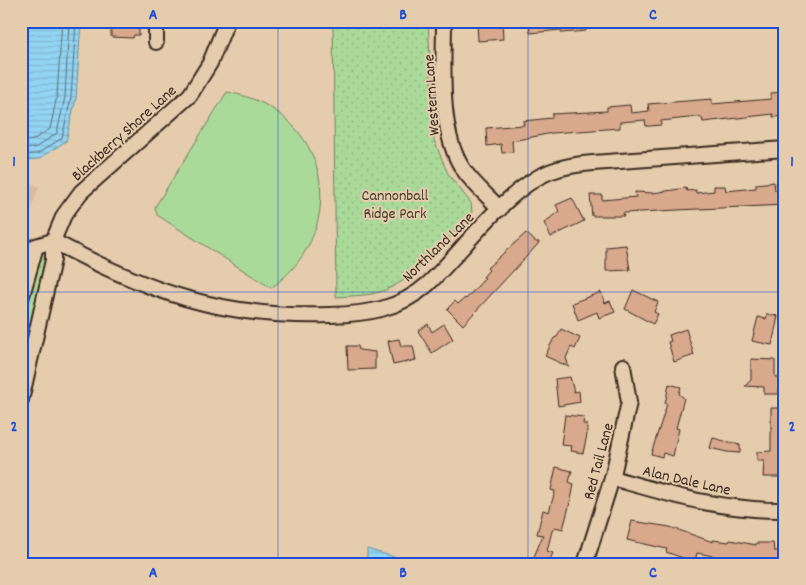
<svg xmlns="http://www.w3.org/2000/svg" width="806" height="585" font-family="Dekko,sans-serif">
<defs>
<pattern id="park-dots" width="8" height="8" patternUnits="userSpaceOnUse" patternTransform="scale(1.25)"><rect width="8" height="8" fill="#aada9a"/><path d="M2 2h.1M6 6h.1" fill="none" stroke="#93bb84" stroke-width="1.8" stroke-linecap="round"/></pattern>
<pattern id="water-rules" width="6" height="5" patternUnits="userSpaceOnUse" patternTransform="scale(1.25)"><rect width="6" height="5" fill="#92d4f3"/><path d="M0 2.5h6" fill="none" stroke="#7fb6d0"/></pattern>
</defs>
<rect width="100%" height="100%" fill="#e4ccad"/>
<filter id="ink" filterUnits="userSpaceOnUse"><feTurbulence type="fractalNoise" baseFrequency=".02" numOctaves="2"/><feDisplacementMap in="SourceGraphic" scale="10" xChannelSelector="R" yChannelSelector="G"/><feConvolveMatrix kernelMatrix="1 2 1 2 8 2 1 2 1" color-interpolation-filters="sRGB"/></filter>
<g filter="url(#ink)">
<polygon fill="#d9bc9e" points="21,179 39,187 21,238"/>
<g fill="#aada9a" stroke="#72825c">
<path d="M 227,92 C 329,109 354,228 271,288 L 157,215 L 155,207 Z"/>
<polygon points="44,250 45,259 35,302 31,339 21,361 21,318 40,252"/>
</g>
<path fill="url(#park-dots)" stroke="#72825c" d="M 333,21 L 428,21 L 434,140 L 448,174 L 471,203 L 472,212 L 467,219 C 440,246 411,287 371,294 C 360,296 348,296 336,297 Z"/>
<g fill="url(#water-rules)" stroke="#6f909e">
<polygon points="21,21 81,21 76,98 66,141 39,159 21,160"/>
<polygon points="367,549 418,564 367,564"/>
</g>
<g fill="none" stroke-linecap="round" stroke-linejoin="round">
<g stroke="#5e6e73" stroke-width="1">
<polyline points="21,142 33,140 50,129 57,96 62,21"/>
<polyline points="21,149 35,148 57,133 65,97 69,21"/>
<polyline points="21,155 37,154 62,138 71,98 76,21"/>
</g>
</g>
<g fill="#d8a98d" stroke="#3b2a1e">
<polygon points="111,21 139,23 139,35 134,35 133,38 111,37"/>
<polygon points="491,21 502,21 503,39 478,41 477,23"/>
<polygon points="529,21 585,21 586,31 561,33 561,30 530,33"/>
<polygon points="785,92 785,116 773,117 773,114 703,122 702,118 697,117 661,121 661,125 650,126 646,126 645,120 620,122 620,128 552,133 512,141 513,152 502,153 501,144 487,146 486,128 524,125 523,121 552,118 552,114 607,111 607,107 630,105 631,113 649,111 648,104 712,99 712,104 771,99 771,93"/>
<polygon points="774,182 775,190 785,192 785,205 677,210 623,213 624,216 592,216 590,195 602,195 602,200 636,197 635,192 653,193 686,188 687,191 696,190 696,193 714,191 714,186 725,186 726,191 756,188 756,184"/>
<polygon points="572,198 584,221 551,237 544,223 559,211 556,205"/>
<polygon points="526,233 536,242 539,242 538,244 463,325 447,309 455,301 458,304 465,298 466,299 485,278 483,277 489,270 487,268"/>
<polygon points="626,245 630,270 606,271 606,247"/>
<polygon points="633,290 658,302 654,312 658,314 653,324 625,309"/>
<polygon points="601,292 605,303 610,301 615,312 599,318 597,312 578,320 572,303"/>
<polygon points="767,314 778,316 772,345 752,341 758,317 766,319"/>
<polygon points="428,324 432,332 444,324 453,339 432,353 418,331"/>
<polygon points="561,329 580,338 575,349 571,347 566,358 569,367 545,356 554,338 557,337"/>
<polygon points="686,329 694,355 674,362 668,342 671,341 669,335"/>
<polygon points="399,339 401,346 413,346 416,360 393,365 388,341"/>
<polygon points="347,346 358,346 359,350 375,352 375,369 348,370"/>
<polygon points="751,359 775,360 775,377 779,377 779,394 764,394 764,387 745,386 751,380"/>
<polygon points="570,377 574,392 579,391 580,402 558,406 555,379"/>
<polygon points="669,384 681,387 679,394 684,398 676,428 679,429 673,456 663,453 662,457 651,454 667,404 665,404"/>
<polygon points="771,408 785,408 785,463 781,463 781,477 763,477 764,461 757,461 757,452 771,451"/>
<polygon points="565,415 584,417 583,424 587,424 587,435 583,453 571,451 572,446 561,445"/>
<polygon points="713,438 740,445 740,453 727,452 710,448"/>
<polygon points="556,467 572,471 569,482 574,484 572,495 563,529 555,527 552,531 547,551 553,553 548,564 531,564 543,535 537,534 543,510 549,512 555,491 551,490"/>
<polygon points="632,521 670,527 713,542 713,540 729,542 730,540 756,545 756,543 773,543 774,551 784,551 784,564 734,564 735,560 697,553 695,561 683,558 666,552 667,549 627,540"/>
</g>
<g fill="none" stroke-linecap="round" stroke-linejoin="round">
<defs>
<g id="minor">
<polyline points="156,21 156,42"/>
<path d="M 444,21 C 444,65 438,132 463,169 C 473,184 488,196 500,209"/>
<path d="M 53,241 C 146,291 222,319 330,315 C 366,314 399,310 428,284 C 463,251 505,190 549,172 C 564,166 578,164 593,163 L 785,149"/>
<polyline points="21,299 36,246 53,241"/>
<polyline points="21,400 53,260 53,241 64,215 81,192 190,95 210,63 227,21"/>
<path d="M 612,478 C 672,495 722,511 785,510"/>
<polyline points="585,564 613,475 629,402 623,366"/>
</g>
</defs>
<use href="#minor" stroke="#3b2a1e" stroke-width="18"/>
<use href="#minor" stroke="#e4ccad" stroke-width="14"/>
</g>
</g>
<path fill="none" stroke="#1d4ed8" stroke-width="1" stroke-opacity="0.55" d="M 278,21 L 278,564M 528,21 L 528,564M 21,292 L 785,292"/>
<g text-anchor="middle" stroke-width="4" stroke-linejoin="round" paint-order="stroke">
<g font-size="16" fill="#3b2a1e" stroke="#e4ccad">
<text transform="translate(430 95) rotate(-94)" y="6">Western Lane</text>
<text transform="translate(123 132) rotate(-42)" y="6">Blackberry Shore Lane</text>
<text transform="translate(437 246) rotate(-44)" y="6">Northland Lane</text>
<text transform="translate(597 461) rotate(-75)" y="6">Red Tail Lane</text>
<text transform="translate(687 479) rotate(13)" y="6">Alan Dale Lane</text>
</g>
<g font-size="16" fill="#463c2a" stroke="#e4ccad">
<text x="395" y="200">Cannonball<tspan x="395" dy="18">Ridge Park</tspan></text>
</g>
</g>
<rect width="806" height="585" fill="none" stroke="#e4ccad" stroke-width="55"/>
<rect x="28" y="28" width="750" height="530" fill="none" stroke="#1d4ed8" stroke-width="2"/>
<g font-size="16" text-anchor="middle" font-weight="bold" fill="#1d4ed8">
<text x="153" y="19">A</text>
<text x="403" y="19">B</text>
<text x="653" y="19">C</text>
<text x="14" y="166">1</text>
<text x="792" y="166">1</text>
<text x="14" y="431">2</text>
<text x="792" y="431">2</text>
<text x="153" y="577">A</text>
<text x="403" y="577">B</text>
<text x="653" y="577">C</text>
</g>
</svg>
